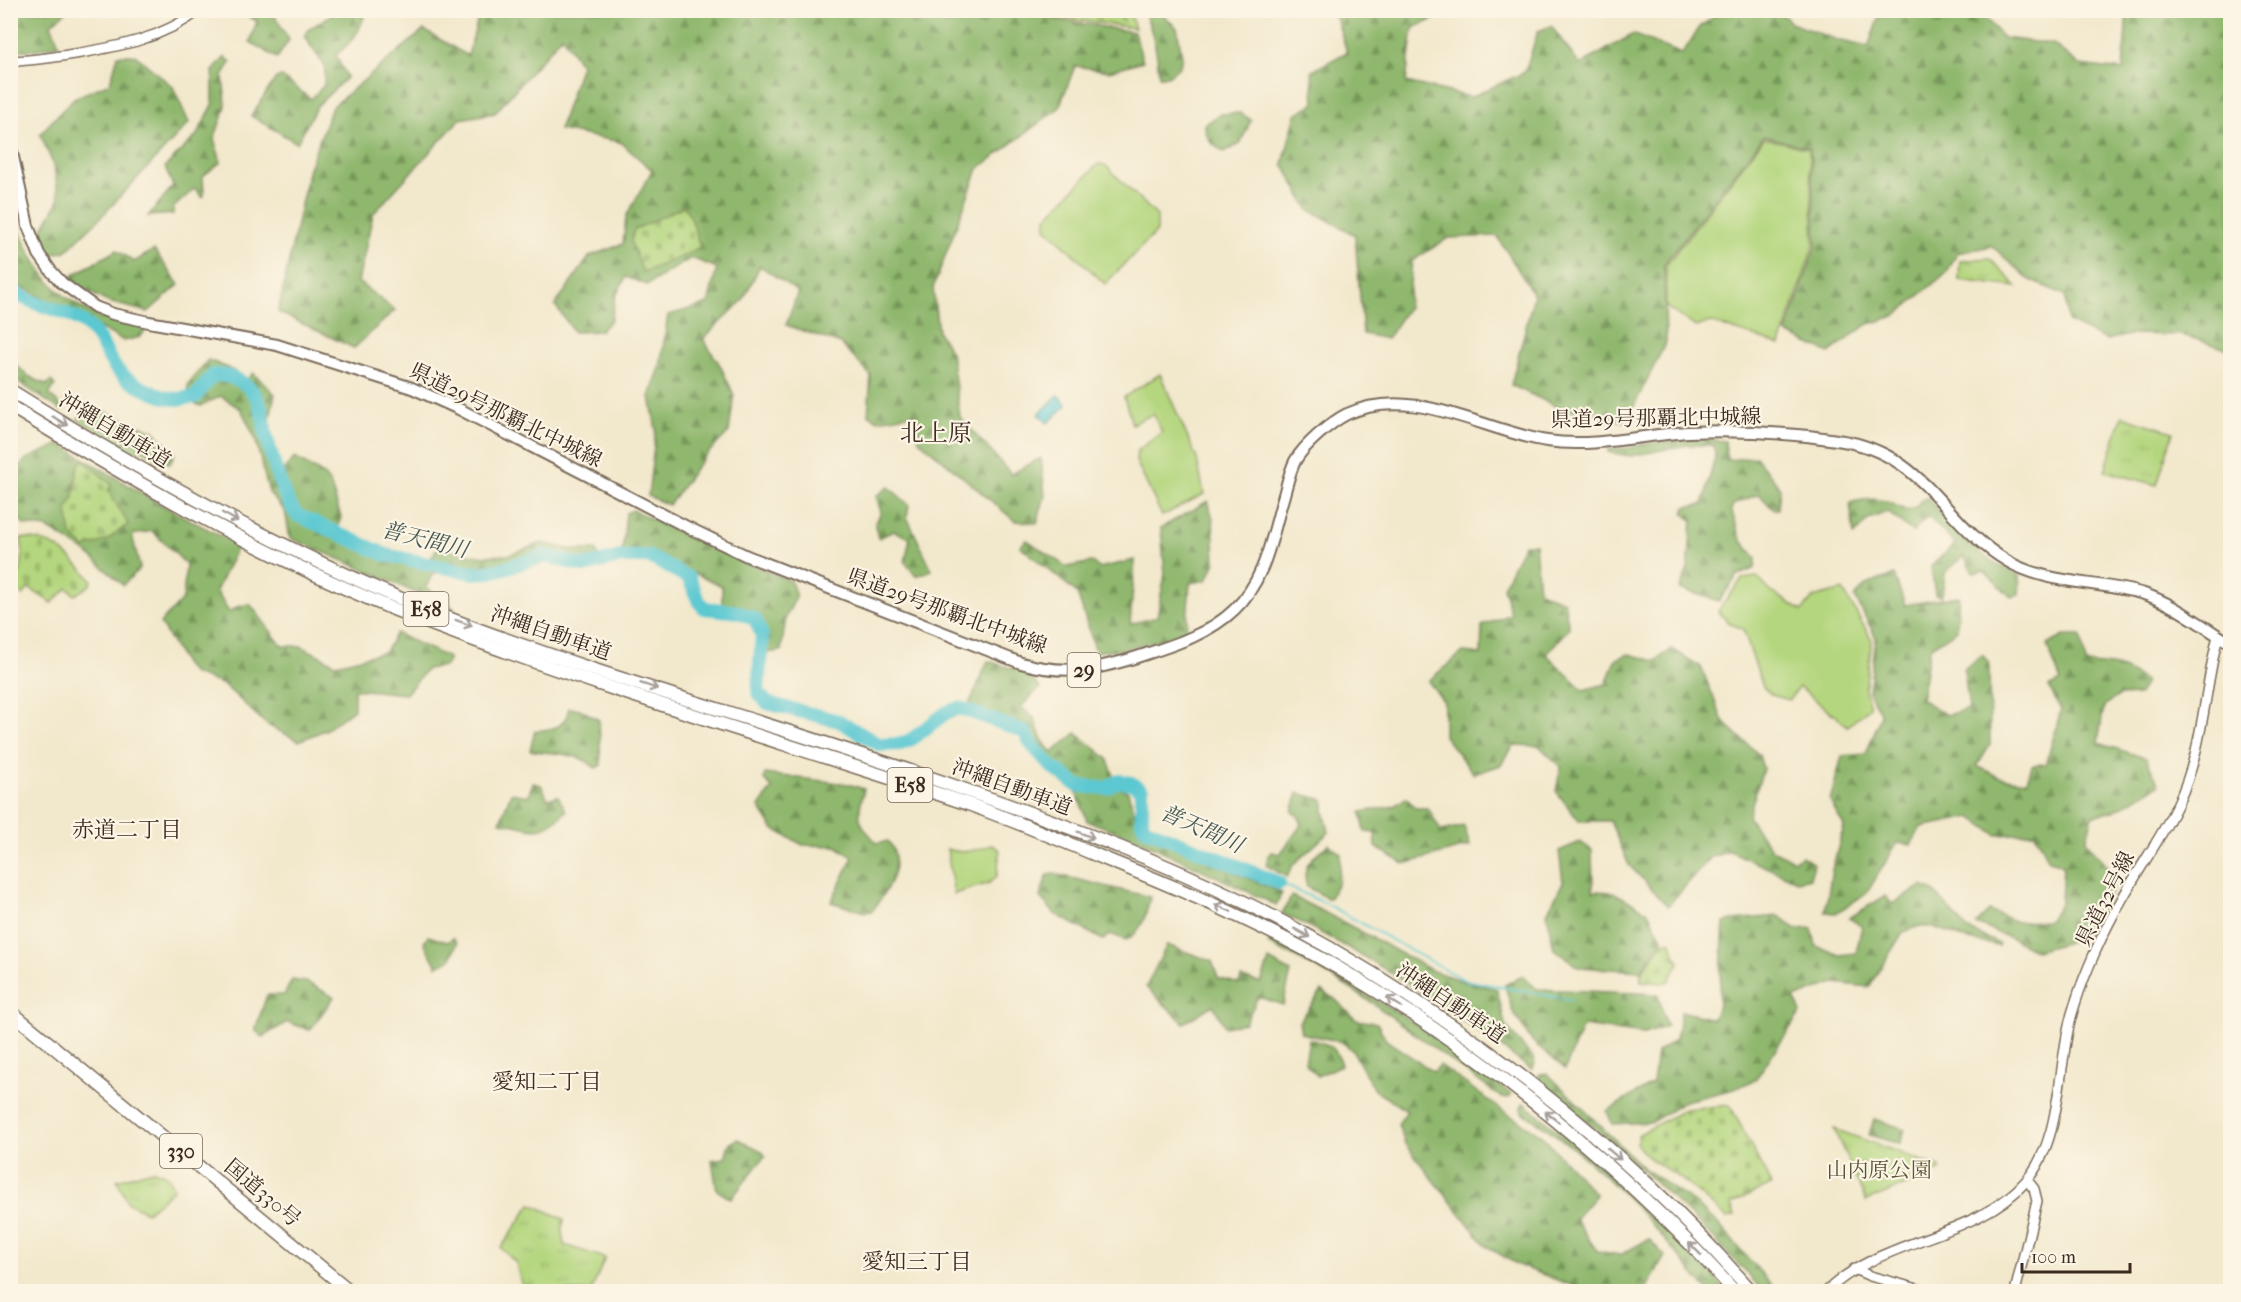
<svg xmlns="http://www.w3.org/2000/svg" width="2241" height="1302" font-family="'IM FELL French Canon','Noto Serif JP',serif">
<defs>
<pattern id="forest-firs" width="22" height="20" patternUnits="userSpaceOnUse" patternTransform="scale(1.5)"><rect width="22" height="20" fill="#8fb76d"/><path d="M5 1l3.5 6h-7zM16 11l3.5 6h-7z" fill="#769559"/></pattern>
<pattern id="cemetery-stones" width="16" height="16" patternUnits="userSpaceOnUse" patternTransform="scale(1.5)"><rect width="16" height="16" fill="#b4d67e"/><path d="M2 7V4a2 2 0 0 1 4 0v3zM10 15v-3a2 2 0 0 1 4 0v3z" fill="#9cb86c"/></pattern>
<pattern id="park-tufts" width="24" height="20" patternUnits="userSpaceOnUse" patternTransform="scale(1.5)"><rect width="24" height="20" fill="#b4d67e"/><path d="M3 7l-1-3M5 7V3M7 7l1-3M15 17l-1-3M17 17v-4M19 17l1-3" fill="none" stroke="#9cb86c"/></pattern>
</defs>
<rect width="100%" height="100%" fill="#fcf5e5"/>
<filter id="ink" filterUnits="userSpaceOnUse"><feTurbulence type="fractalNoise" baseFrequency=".0167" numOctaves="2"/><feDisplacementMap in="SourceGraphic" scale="12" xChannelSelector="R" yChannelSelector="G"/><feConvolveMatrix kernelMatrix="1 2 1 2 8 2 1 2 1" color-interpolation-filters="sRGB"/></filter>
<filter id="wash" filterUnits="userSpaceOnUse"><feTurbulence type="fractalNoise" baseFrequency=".008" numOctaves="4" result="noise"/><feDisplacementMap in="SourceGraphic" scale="24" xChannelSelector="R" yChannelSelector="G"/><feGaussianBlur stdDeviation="1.35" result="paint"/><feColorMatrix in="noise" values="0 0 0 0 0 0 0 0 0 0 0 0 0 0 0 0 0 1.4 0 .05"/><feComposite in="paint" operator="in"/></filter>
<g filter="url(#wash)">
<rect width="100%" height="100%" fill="#f2e8cc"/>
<g fill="#b4d67e" stroke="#78804e" stroke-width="1.5">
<polygon points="1764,138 1809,149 1814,244 1780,345 1710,322 1696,327 1666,307 1666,265"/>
<polygon points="1098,164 1105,165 1157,216 1157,231 1105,284 1046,228 1046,218"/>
<polygon points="1160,374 1197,459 1204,494 1162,516 1136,461 1137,451 1162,432 1153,414 1132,424 1124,397"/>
<polygon points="1757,577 1770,591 1802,611 1813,598 1843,590 1872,640 1865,690 1870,707 1848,726 1799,687 1789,700 1772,695 1763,687 1743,629 1729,623 1718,611 1742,579"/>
<path d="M 992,845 L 1000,850 L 997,876 L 989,883 L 954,894 L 947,849 C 963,855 976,850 992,845 Z"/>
</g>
<g fill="url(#forest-firs)" stroke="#657046" stroke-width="1.5">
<polygon points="1049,10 1053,19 1134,32 1143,61 1109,71 1075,66 1059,108 978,169 933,288 938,332 951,352 960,417 1011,474 1041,458 1045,496 1037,523 1015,521 919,440 914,414 878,420 868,414 871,376 841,344 786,325 798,292 760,266 743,300 703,339 720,365 734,395 729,432 703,458 669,505 648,496 656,430 650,396 660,367 668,315 708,304 717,268 691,258 647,285 626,277 615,298 611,320 600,331 574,332 555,305 590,256 623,244 626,217 652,170 620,142 559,130 581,65 562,36 495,113 460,119 373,214 358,282 395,310 354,348 278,312 309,168 332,107 424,30 468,56 480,11"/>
<polygon points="10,11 67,11 51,24 59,45 33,50 11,50"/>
<polygon points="236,11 276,11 273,13 289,40 277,58 250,42 257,21"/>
<path d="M 337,11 L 366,11 C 359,33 354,40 336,55 L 347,77 L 317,106 L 297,143 L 251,116 L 276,78 L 282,77 L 311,99 L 324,85 L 325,67 L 304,36 L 309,29 Z"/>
<path d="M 1144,11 L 1159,11 L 1177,28 L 1182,56 L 1180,66 L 1168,76 L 1159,76 C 1158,52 1153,32 1144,11 Z"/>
<polygon points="1328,11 1453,11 1413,28 1406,82 1471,97 1525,72 1538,31 1551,26 1580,65 1633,34 1682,54 1700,27 1721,11 1780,11 1791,23 1837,40 1868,47 1881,11 1983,11 1985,17 2003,38 2053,44 2080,65 2123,70 2127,12 2125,11 2230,11 2230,350 2183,335 2134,334 2106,340 2068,322 2065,295 2028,279 1992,246 1957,253 1947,272 1895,316 1866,325 1829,353 1786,333 1816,245 1810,148 1764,136 1664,264 1666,342 1626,422 1564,410 1511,385 1534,295 1497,236 1448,238 1412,261 1408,307 1387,339 1363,334 1355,235 1308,209 1283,164 1296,114 1314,103 1312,71 1347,52 1336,17"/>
<polygon points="118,55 135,55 173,87 189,123 101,217 66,251 49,255 41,232 59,200 54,166 40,134 74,98 110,83"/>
<polygon points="225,57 231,62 223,76 226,106 214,139 221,162 203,176 204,196 202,197 195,188 173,208 173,214 148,216 173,186 165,167 196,136 213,105 213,71"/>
<path d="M 1241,113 L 1251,120 L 1240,144 L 1224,152 C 1212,145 1205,138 1205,124 L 1221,114 Z"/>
<path d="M 12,207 C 28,261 51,299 107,319 C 119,323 137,321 145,331 L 140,337 L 124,341 L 20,286 L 11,277 Z"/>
<polygon points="117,250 134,262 154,250 179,285 148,312 108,302 71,283 70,277"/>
<polygon points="208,360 226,367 248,379 253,373 275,394 270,417 273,468 282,471 295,458 324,475 330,483 341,517 337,529 380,550 430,560 437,548 480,556 508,555 542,543 574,550 596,550 602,565 577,566 544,557 470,576 447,572 433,573 426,587 455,609 455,611 377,575 290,538 285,511 269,493 255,438 241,409 221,396 201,406 189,402 188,384"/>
<polygon points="11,363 15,364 28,376 47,385 51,381 55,385 49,395 64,408 62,411 11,377"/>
<polygon points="84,410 102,410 154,431 175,453 170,464 139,449 134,454 77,420"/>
<polygon points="1699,439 1725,441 1727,460 1756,457 1780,488 1778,509 1773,509 1759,494 1734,504 1731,509 1741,540 1756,558 1755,568 1737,576 1719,601 1680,589 1688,569 1692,521 1684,513 1686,507 1703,504 1715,457 1714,445 1688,445 1631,456 1608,452 1608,449 1631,448 1642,444"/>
<polygon points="60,444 156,502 238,545 216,591 229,612 239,606 250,604 282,646 301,646 336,664 385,652 396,633 449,658 445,666 427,669 406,694 354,689 354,709 327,729 299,741 267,725 224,685 192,673 185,665 160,623 183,599 186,564 152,531 132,535 140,568 123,585 85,551 47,528 24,525 19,518 11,478 26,459"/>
<polygon points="889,487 909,505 907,517 932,570 916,576 905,562 910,538 894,531 878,538 875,525 881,512 876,496"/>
<path d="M 1927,498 C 1959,534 1975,556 2020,576 L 2019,595 L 2011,597 L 1984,571 L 1973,573 L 1964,556 L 1945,573 L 1942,596 L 1935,595 L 1931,566 L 1955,544 L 1928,516 L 1913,532 L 1887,512 L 1869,519 L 1854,535 L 1850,503 C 1874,496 1886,499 1907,511 L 1917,506 L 1920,501 Z"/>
<polygon points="1208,501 1213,519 1215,562 1207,580 1190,583 1186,633 1123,649 1096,652 1077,593 1020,546 1027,540 1067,567 1092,562 1099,568 1135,560 1130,624 1157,617 1165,574 1161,528"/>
<polygon points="633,510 709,547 791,581 796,597 786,617 781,651 766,653 767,633 760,616 741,609 722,607 722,586 653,554 622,553 626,513"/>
<polygon points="1524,544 1535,544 1539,591 1564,601 1569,628 1546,654 1583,690 1606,684 1615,660 1629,654 1655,661 1672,649 1701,667 1723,721 1759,755 1763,769 1748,817 1772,850 1793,860 1802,856 1814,864 1810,878 1797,881 1730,851 1711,857 1668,906 1629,865 1610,821 1579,821 1556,791 1561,767 1539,746 1514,745 1501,765 1474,774 1444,736 1444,702 1428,681 1463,652 1481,654 1482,626 1511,614 1503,587"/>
<path d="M 1894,575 L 1905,605 L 1959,596 L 1957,630 L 1930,648 L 1921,699 L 1946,715 L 1969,709 L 1964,669 L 1982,655 L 1989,662 L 1990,745 L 1977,766 L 1999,777 L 2027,781 L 2032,765 L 2046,764 L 2061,710 L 2049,687 L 2061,681 L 2047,645 L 2064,636 L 2081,636 L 2086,664 C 2112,665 2124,666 2146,682 L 2139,695 L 2119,696 L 2104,706 L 2098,743 L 2146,758 L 2159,785 L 2114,811 L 2093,816 L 2086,841 L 2118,879 L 2086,937 L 2036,951 L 2013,939 L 1976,924 L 1989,911 L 2017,922 L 2048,921 L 2061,903 L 2063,866 L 2049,860 L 2035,833 L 1997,835 L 1971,817 L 1921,827 L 1911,845 L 1897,843 L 1867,893 L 1836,913 L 1825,912 L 1832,870 L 1844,826 L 1830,801 L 1842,756 L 1866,754 L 1881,715 L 1869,692 L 1876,638 L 1855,597 L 1866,585 Z"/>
<path d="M 988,661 L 1027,673 L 1040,688 L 1021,707 L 1034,718 L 1042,740 L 1052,753 L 1076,733 L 1107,758 L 1118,786 L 1128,792 L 1140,831 L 1282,893 L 1276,905 L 1135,838 L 1087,821 L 1075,788 L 1033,749 L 1027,731 C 1008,720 987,717 968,707 Z"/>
<path d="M 569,708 L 580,709 L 599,720 L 601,765 L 595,768 C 578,751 553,755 530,750 L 535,731 C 553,729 565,729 569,708 Z"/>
<path d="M 765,774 L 848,784 L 864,789 C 857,819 856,820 877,843 L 888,841 C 906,862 886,893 872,911 L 864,912 L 831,902 L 853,857 L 836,846 L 803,845 L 773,829 L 759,807 L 772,788 L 764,779 Z"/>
<path d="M 533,783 L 541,785 L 548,799 L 558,796 L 566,811 C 539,839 534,827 500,822 L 511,793 L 528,796 Z"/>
<polygon points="1298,793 1324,800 1324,810 1329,832 1293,865 1287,877 1266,865 1268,856 1272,852 1280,854 1302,824 1298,816 1292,812"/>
<polygon points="1406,798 1416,808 1428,808 1441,831 1464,826 1470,846 1404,864 1376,847 1375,833 1365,832 1361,812 1394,806"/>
<polygon points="1580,842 1592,850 1593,891 1613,892 1647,911 1663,940 1640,971 1579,967 1554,949 1547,913 1563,882 1559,851"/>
<path d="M 1329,844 L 1341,854 L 1338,883 L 1329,899 L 1307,887 C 1300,864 1313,857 1329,844 Z"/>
<path d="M 1055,874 L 1150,897 C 1146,914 1143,932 1126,940 L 1110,934 L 1103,940 L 1055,914 L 1040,897 L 1047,875 Z"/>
<polygon points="1922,886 1934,891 1967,929 1999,944 1999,946 1964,939 1940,929 1920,926 1903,932 1869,987 1834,983 1794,998 1801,1012 1755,1080 1734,1089 1685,1101 1652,1122 1612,1124 1607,1111 1653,1083 1657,1052 1676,1039 1681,1011 1713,1019 1719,1004 1724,923 1731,920 1779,916 1796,929 1812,928 1816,946 1840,955 1856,953 1862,926 1849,918 1885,896 1892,904"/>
<path d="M 1292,896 L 1347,924 L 1433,971 L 1463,981 L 1497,989 L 1505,1025 L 1533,1058 L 1535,1064 L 1532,1070 C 1451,1010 1373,957 1282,913 Z"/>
<polygon points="428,936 447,942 453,938 457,943 450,960 437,966 424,943"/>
<polygon points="1271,939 1400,1014 1452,1049 1512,1095 1508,1098 1502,1098 1371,1002 1319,969 1268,944"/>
<polygon points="1167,945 1212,961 1218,978 1239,984 1241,978 1261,983 1269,960 1291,972 1283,1005 1258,997 1245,1023 1225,1027 1213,1005 1184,1023 1146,987"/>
<polygon points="1523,976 1537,989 1658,994 1667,1026 1644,1034 1583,1026 1565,1069 1531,1040 1512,1010 1505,985"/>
<polygon points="292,980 306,982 334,997 310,1030 287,1022 263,1037 255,1030 267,995 284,995"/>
<polygon points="1322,991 1335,999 1356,1020 1377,1023 1386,1040 1434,1072 1440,1065 1506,1113 1540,1134 1596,1195 1575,1219 1597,1251 1620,1255 1649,1239 1665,1256 1645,1291 1586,1291 1518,1265 1486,1246 1405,1144 1398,1124 1407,1111 1374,1090 1353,1051 1342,1042 1301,1033 1299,1022"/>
<path d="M 1309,1039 C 1330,1045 1335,1044 1341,1065 L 1317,1076 L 1305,1063 Z"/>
<path d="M 1547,1073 L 1642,1167 L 1697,1205 L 1717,1223 L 1777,1291 L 1763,1291 C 1694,1214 1617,1145 1537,1079 L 1540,1074 Z"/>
<path d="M 1524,1103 L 1609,1172 L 1652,1212 L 1727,1291 L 1709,1291 C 1688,1269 1669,1244 1649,1221 C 1612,1179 1569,1141 1522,1112 L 1521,1107 Z"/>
<polygon points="1874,1119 1905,1129 1900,1144 1869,1135"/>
<polygon points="738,1139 762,1151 765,1156 731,1199 717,1190 712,1160 725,1158 729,1144"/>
</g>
<g fill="url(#cemetery-stones)" stroke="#78804e" stroke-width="1.5">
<polygon points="1052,11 1129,11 1135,28 1054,17"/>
<polygon points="684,206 691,218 700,247 681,257 643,272 631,242 634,230"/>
<polygon points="83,460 112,485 108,490 128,524 107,540 85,548 71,535 67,509 74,497 78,465"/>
<path d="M 21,538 C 54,538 70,556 92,580 L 90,585 L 75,595 L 67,588 L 52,603 L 29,588 L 23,595 L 11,587 L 21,569 L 23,555 Z"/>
<polygon points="1670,941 1679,963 1669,981 1662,983 1641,981 1641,973 1664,942"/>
<polygon points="1730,1105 1771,1185 1731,1204 1735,1216 1727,1218 1680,1178 1645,1155 1637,1144 1638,1135 1685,1109"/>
</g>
<g fill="url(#park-tufts)" stroke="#78804e" stroke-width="1.5">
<polygon points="1989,258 2017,287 1959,280 1960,261"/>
<polygon points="2122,416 2173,432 2157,485 2105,471"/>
<polygon points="1834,1129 1940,1167 1940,1171 1866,1201"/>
<polygon points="153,1170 167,1175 174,1189 147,1212 128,1203 117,1180"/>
<polygon points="531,1204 564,1219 562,1231 564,1245 605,1258 591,1291 523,1291 516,1263 501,1248"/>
</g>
<polygon fill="#5bc8d1" stroke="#4b7978" stroke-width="1.5" points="1058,395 1067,405 1048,423 1039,414"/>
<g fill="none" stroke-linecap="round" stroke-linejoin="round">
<polyline stroke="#5bc8d1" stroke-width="2" points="1279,883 1325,903 1464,980 1571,1000"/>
<path stroke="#5bc8d1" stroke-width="14" d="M 10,288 C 33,309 66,307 88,326 C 103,338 106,359 119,372 C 129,383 162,399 176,399 C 182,399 189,397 195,397 L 213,375 C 234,374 253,385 260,405 C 264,417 264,430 268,442 C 274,464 282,497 297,515 L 386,555 L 472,573 L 490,572 L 546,556 L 584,566 L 621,557 L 650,557 L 689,578 L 698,600 L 704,608 L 739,612 L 755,619 L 762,635 L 758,692 L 767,703 L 839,721 L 880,745 L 901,744 L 912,739 L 947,712 L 960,708 L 1025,732 L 1031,744 L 1052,767 L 1078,786 L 1106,788 L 1118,781 L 1131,783 L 1142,790 L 1142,823 L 1146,829 L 1279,883"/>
</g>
</g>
<g filter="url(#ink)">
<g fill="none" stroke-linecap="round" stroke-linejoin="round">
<defs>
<g id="secondary">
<path d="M 10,61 C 32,61 53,57 75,54 C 121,46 161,39 200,10"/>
<polyline points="1854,1269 1870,1276 1929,1292"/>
<path d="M 1826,1292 C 1881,1237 1976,1239 2026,1181 C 2065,1136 2056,1059 2075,1004 C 2085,972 2104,930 2121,901 C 2139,868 2162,837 2178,803 C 2203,751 2204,691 2218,636"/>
<polyline points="2015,1292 2037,1201 2034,1189 2027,1180"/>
</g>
<path id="primary" d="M 10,143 L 28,226 L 39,254 L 51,271 L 62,283 L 95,307 L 113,314 L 149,322 L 277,345 L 412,388 L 459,409 L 685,526 L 747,556 L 1021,663 C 1066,676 1102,669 1146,654 C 1177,644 1210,633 1234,610 C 1266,580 1272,535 1284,495 C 1287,484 1290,471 1295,461 C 1304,445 1331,422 1347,414 C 1413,384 1483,431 1547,441 C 1594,448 1642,435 1688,432 C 1735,430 1791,433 1837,440 C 1926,452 1941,522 2007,561 C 2048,585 2100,581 2144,594 C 2175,604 2203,627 2230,643"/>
<polyline id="trunk" points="10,1011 351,1292"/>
<g id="motorway">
<path d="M 10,390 C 148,476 291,556 443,616 C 610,681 784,726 954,786 C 1066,825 1180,867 1285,923 C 1458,1016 1623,1144 1752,1292"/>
<path d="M 10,406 C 147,490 288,570 439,627 C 571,677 706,719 840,762 C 884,776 928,790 971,805 C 1017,822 1063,841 1108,860 C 1188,892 1266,926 1340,969 C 1485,1054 1622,1166 1735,1292"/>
</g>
</defs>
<use href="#secondary" stroke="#7b6c5b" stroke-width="12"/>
<use href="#primary" stroke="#7b6c5b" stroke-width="14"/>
<use href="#trunk" stroke="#7b6c5b" stroke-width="15"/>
<use href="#motorway" stroke="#7b6c5b" stroke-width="15"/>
<use href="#secondary" stroke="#fff" stroke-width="9"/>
<use href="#primary" stroke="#fff" stroke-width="10"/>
<use href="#trunk" stroke="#fff" stroke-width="12"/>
<use href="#motorway" stroke="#fff" stroke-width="12"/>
</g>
<defs><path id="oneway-shaft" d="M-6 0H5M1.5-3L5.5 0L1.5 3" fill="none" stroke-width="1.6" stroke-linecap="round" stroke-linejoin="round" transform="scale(1.5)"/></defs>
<g stroke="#a79f9a">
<use href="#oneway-shaft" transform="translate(60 421) rotate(32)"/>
<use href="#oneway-shaft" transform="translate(230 517) rotate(28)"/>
<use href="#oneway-shaft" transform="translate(464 623) rotate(20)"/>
<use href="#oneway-shaft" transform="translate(649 686) rotate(18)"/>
<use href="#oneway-shaft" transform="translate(1086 835) rotate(22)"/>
<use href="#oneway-shaft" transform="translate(1223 908) rotate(-156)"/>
<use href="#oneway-shaft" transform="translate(1302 933) rotate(29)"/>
<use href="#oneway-shaft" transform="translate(1394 1002) rotate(-147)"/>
<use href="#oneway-shaft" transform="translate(1552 1117) rotate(-141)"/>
<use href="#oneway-shaft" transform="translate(1614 1154) rotate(40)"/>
<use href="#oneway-shaft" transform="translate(1695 1249) rotate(-135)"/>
</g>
</g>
<g text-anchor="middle" stroke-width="4.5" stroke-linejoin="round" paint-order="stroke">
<g fill="#fcf5e5" stroke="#75675a" stroke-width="1.5">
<rect x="403.5" y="592" width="45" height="34" rx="4.5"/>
<rect x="1067.5" y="653" width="33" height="34" rx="4.5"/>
<rect x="887.5" y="768" width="45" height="34" rx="4.5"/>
<rect x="160" y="1134" width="42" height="34" rx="4.5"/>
</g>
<g font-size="20" font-weight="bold" fill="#3b2a1e">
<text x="426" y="616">E58</text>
<text x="1084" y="677">29</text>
<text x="910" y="792">E58</text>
<text x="181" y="1158">330</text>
</g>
<g font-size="21" fill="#3b2a1e" stroke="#fcf5e5">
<text transform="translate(506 415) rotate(26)" y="7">県道29号那覇北中城線</text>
<text transform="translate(1656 418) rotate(-1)" y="7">県道29号那覇北中城線</text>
<text transform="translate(115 430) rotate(31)" y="7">沖縄自動車道</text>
<text transform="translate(947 611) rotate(20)" y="7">県道29号那覇北中城線</text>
<text transform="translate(551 633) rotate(19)" y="7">沖縄自動車道</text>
<text transform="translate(1012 787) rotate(20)" y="7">沖縄自動車道</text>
<text transform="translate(2105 899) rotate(-63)" y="7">県道32号線</text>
<text transform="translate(1451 1003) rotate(34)" y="7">沖縄自動車道</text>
<text transform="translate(263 1193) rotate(40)" y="7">国道330号</text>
</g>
<g font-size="21" fill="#595536" stroke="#fcf5e5">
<text x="1879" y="1177">山内原公園</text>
</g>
<g font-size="22" font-style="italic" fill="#455954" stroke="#fcf5e5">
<text transform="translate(425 539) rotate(14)" y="8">普天間川</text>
<text transform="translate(1202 828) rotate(24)" y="8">普天間川</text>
</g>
<g font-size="22" fill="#3b2a1e" stroke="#fcf5e5">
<text x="127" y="837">赤道二丁目</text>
<text x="547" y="1089">愛知二丁目</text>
<text x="917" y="1269">愛知三丁目</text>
</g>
<g font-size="24" fill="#3b2a1e" stroke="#fcf5e5">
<text x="936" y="441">北上原</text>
</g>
</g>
<rect width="2241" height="1302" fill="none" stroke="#fcf5e5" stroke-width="36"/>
<path d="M2022 1263v9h108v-9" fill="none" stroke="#3b2a1e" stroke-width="3"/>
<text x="2031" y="1263" font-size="18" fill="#3b2a1e" stroke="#fcf5e5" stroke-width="4.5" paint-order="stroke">100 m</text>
</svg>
